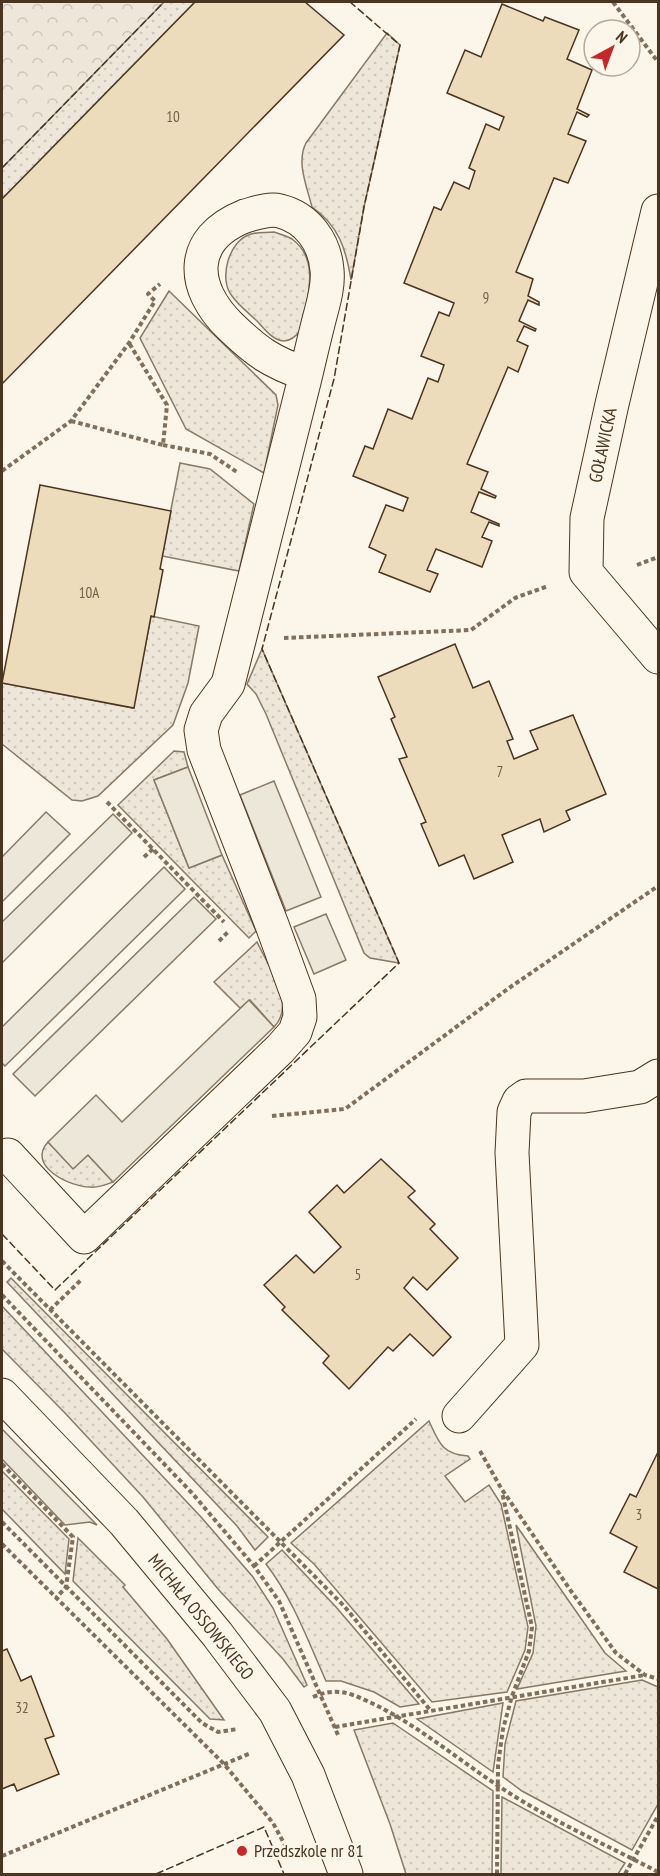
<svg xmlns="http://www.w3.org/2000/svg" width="660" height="1876" font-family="'PT Sans Narrow',sans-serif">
<defs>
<pattern id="grass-dots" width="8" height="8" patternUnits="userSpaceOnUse" patternTransform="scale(1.5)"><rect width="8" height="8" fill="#ede6d9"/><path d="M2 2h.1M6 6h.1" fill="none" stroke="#cdc6ba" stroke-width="1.8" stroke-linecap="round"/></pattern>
<pattern id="park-crowns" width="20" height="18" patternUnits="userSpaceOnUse" patternTransform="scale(1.5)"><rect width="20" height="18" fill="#ede6d9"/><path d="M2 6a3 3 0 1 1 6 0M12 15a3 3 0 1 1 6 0" fill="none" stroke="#cdc6ba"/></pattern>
</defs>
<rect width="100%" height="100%" fill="#fbf6e9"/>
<g fill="url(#grass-dots)" stroke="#887966" stroke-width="1.5">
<polygon points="9,2 195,2 2,199 2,8"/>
<path d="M 387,33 L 400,45 L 364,207 L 351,280 C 346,249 339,226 312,207 C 307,187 296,162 306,143 Z"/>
<path d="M 274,232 C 280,234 287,236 292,239 C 321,260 307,299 302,329 C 298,334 291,341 284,341 C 273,340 265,330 258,322 C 250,314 239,306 232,296 C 218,279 229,240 251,234 C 258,232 267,233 274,232 Z"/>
<polygon points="169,291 276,395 278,405 264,473 186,429 140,338"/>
<polygon points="180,463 210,469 254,504 239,571 162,556"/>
<polygon points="151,616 199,626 188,683 173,725 98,796 82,801 72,800 2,744 2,683 133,708"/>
<polygon points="262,649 399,963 370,958 364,953 266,714 256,694 247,684"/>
<polygon points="174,751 184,752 188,767 154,780 189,868 222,855 256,931 249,938 118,805"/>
<path d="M 257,942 C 268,966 297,1004 274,1027 L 250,1000 L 240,1008 L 214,982 Z"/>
<path d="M 48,1142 L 73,1168 L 88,1155 L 113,1182 C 105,1185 99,1188 90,1187 C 70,1187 26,1166 48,1142 Z"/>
<polygon points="11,1278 268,1537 255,1550 237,1526 7,1282"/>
<polygon points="2,1306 201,1517 253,1577 273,1608 307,1685 304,1687 283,1659 218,1589 143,1497 65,1413 2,1349"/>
<path d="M 429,1421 C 439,1443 442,1454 468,1456 L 470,1459 L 445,1476 L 465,1502 L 489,1485 L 501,1504 L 528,1627 L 525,1650 L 507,1692 L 432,1702 L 314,1564 L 291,1543 Z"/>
<polygon points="2,1471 69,1539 65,1574 2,1509"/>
<polygon points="516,1525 605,1653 626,1671 517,1689 533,1653 536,1626"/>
<polygon points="78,1538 125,1585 123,1587 167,1639 224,1720 210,1719 73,1581"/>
<path d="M 282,1550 L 336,1607 L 419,1704 L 400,1707 L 374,1692 L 341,1681 L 326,1681 C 308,1641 293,1599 266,1564 Z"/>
<polygon points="642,1680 658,1687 658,1804 632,1850 522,1791 503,1777 505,1744 516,1701"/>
<polygon points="503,1703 493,1772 417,1719"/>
<polygon points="393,1723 493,1791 492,1874 406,1874 390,1824 354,1730"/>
<polygon points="502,1797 625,1863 618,1874 501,1874"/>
</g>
<polygon fill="url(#park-crowns)" stroke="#887966" stroke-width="1.5" points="2,2 164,2 2,168"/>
<g fill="#ede7d9" stroke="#887966" stroke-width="1.5">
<polygon points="188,767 222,855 189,868 154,780"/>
<polygon points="274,781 321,897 286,911 240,795"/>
<polygon points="46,812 70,834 2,902 2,857"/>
<polygon points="113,814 132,833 2,963 2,922"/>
<polygon points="164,867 185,889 5,1066 2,1063 2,1027"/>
<polygon points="194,897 216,919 35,1096 13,1074"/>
<polygon points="326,914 346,960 314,974 294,927"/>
<polygon points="249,1000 274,1027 113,1182 88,1155 73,1169 48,1142 96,1095 122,1122"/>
<polygon points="2,1429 97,1525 90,1522 65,1525 2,1459"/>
</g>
<g fill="#ecdcbc" stroke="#4a3520" stroke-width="1.5">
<polygon points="195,2 305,2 344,35 2,384 2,199"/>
<polygon points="502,4 543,21 545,17 579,30 567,59 592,70 577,109 589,115 587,117 577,112 568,134 586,141 568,183 554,178 516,272 533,279 528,296 539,302 539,305 528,300 519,321 536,329 535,331 524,326 517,341 528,346 518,372 508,367 467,464 488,472 481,489 496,496 495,498 479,492 471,512 499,524 499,526 489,522 482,537 492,541 482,567 436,549 427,570 438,574 430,592 379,572 386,555 369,547 386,505 403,511 408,498 353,476 365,446 373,449 388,409 412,419 428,378 438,382 444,365 421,356 439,312 449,316 454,303 404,283 434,207 441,210 454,182 469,189 475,171 469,168 486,124 499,130 504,117 447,93 465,50 481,57"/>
<polygon points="40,485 171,511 160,569 163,570 154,617 151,616 134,708 2,683"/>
<polygon points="455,644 473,688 489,681 513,739 507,741 514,759 538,749 530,731 573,715 606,794 566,811 570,820 544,832 540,819 502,835 513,862 474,879 464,855 439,866 421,824 426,822 399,759 407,757 391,719 395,717 378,677"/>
<polygon points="381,1159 415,1191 408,1197 435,1224 430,1229 458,1258 427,1290 413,1277 404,1288 451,1337 433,1356 410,1334 393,1351 388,1347 349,1389 323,1363 329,1356 282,1310 285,1307 264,1285 296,1255 314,1273 341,1247 309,1212 337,1185 344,1193"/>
<polygon points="658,1452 658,1589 624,1572 637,1547 610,1533 630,1494 636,1497"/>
<polygon points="7,1649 21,1681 31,1676 54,1736 45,1739 59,1774 17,1791 14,1784 2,1789 2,1651"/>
</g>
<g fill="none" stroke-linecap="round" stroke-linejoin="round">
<defs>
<g id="street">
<polyline points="658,211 612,404 587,518 586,572 658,657"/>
<path d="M 8,1155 L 84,1237 L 280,1049 L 295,1032 L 300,1017 L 299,999 L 272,925 L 204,750 L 201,730 L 206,714 L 228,684 C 252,587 277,491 301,394 C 307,371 312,347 318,324 C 322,307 329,288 327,270 C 325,243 308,218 280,211 C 269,208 256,213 245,216 C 187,239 191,288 230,326 C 257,352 271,362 306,374"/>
<polyline points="459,1416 522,1345 512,1153 514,1112 519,1101 526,1096 584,1096 640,1087 658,1076"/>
</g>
<polyline id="secondary" points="2,1395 124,1522 217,1634 275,1711 308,1775 346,1874"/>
</defs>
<use href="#street" stroke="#4a3520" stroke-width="35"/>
<use href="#secondary" stroke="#4a3520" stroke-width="35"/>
<g stroke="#7f6f5c" stroke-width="4" stroke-dasharray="4.5 3" stroke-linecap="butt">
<polyline points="613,2 658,62"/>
<polyline points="71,421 163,445 167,405 129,343"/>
<polyline points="163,445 210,454 237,472"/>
<polyline points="2,471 71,421 129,343 155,301 148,294 160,284"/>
<polyline points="637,565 658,557"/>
<polyline points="284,638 471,630 515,598 548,586"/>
<polyline points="107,802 224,922"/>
<polyline points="144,857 153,849"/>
<polyline points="219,941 228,932"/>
<polyline points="272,1116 345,1109 509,988 658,886"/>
<polyline points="2,1261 344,1606 431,1711"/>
<polyline points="2,1295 192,1493 254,1566 279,1601 338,1735"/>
<polyline points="50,1310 82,1279"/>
<polyline points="480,1451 501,1488 571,1591 616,1653 645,1675 658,1679"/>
<polyline points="2,1464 73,1537 66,1587 56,1598"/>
<polyline points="2,1522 202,1723 218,1732 238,1729"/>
<polyline points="2,1544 224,1764 273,1823 292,1858"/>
<polyline points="254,1566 416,1419"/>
<path d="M 313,1697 C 327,1691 339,1690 353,1695 C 407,1716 450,1754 497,1785 C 547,1819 605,1844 658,1872"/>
<polyline points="335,1727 645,1675"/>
<polyline points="2,1856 251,1753"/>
<polyline points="497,1874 498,1765 503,1729 512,1696 529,1651 532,1627 502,1492"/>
<polyline points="625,1874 658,1816"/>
</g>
<use href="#street" stroke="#fbf6e9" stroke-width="33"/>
<use href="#secondary" stroke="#fbf6e9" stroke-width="33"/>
<g stroke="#4a3520" stroke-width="1.5" stroke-dasharray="8 3" stroke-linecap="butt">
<polyline points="2,168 164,2"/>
<polyline points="2,1234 55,1290 399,963 262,649 334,379 364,207 400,45 350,2"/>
<polyline points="156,1874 264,1827 284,1874"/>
</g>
</g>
<circle fill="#c62828" stroke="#fbf6e9" stroke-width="2" cx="242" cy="1851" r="6"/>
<g text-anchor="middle" stroke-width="4.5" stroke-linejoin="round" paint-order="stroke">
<g font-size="15" fill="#725f47">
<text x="173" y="122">10</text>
<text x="486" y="303">9</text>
<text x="89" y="598">10A</text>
<text x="500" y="777">7</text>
<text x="358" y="1280">5</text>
<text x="639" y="1520">3</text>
<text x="22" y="1713">32</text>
</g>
<g font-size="18" fill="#4a3520" stroke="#fbf6e9">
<text transform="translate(603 445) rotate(-78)" y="6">GOŁAWICKA</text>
<text transform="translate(201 1617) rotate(51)" y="6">MICHAŁA OSSOWSKIEGO</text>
</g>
<g font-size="18" fill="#4a3520" stroke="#fbf6e9" text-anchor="start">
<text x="254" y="1857">Przedszkole nr 81</text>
</g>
</g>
<rect width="660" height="1876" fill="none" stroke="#4a3520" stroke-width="6"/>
<g transform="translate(612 48) rotate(41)"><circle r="28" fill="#fbf6e9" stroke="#b4a999" stroke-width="1.5"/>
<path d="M0-4.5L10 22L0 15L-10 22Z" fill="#c62828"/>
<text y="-9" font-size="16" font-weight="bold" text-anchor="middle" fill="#4a3520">N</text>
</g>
</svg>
